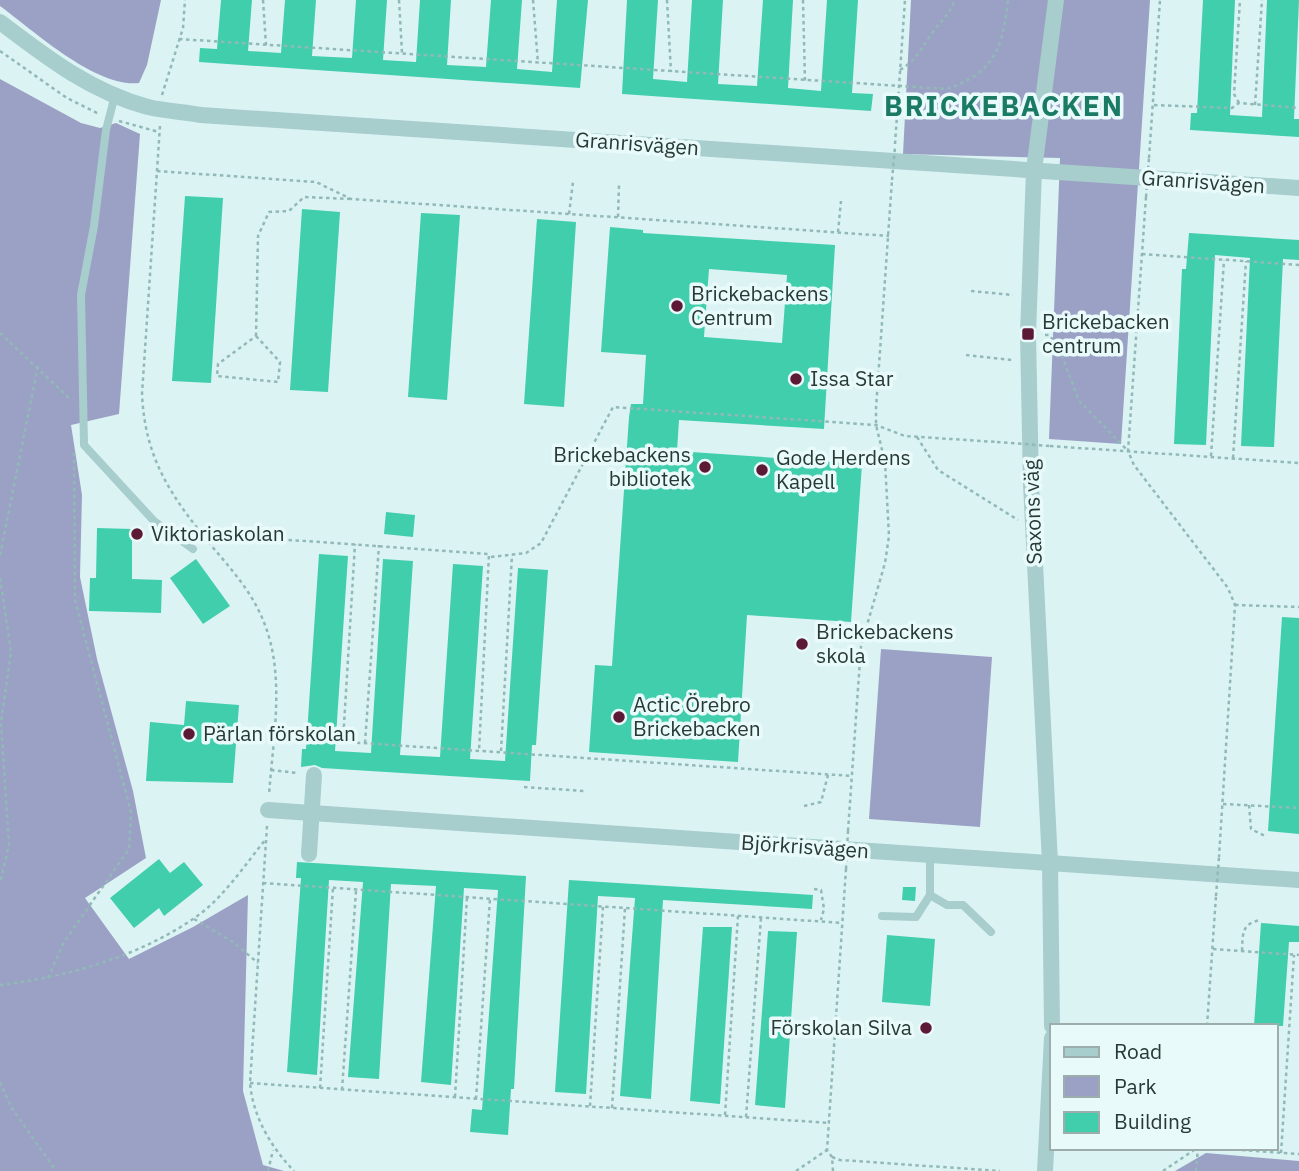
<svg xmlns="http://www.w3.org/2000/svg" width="1299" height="1171" font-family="'IBM Plex Sans',sans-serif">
<rect width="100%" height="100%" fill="#dcf3f4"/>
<g fill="#9ba1c4">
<path d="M 0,0 L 161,0 L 147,65 L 139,83 C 96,88 34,31 0,6 Z"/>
<polygon points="911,0 1150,0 1121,444 1049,439 1060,158 903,154"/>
<polygon points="0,79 81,123 100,128 116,123 140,134 119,414 71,425 82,495 80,577 97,659 133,791 146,858 85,898 129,959 193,927 248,895 243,1091 263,1165 284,1171 0,1171"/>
<polygon points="881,649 992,657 980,827 869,819"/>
<polygon points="1206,1153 1299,1161 1299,1171 1175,1171"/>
</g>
<g fill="#40ceac" fill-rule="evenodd">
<polygon points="221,0 252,0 248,51 281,53 285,0 316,0 312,56 352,58 356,0 387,0 383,60 416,62 420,0 451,0 447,65 486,67 491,0 522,0 517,69 552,72 557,0 588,0 580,88 199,62 200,48 217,49"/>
<polygon points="627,0 658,0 653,79 687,82 692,0 723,0 718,84 757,86 763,0 793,0 788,88 821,91 827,0 858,0 852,93 873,94 871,111 622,94"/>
<polygon points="1203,0 1235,0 1230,115 1262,117 1267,0 1299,0 1294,119 1299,119 1299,137 1190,130 1191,113 1197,113"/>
<polygon points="185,196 223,198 211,383 172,381"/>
<polygon points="302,209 340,212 328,392 290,390"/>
<polygon points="421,213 460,215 447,400 408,397"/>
<polygon points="537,219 576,222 564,407 524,404"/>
<path d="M 610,227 L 643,230 L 643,233 L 835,245 L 824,429 L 679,420 L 677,451 L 862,464 L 851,622 L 747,615 L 738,762 L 589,752 L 595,665 L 612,666 L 629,417 L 631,404 L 643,404 L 646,355 L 601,352 ZM 709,269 L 787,275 L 782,343 L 704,337 Z"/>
<polygon points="1189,233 1299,240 1299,260 1283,259 1274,447 1241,446 1250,258 1215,255 1206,445 1174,444 1182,269 1186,269"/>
<polygon points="386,512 415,515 413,537 384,534"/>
<polygon points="97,528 132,529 132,579 162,580 161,613 89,611 90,578 96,578"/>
<polygon points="319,554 348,556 335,751 371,753 383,559 413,561 400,755 440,757 453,564 483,566 470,759 505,761 518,568 548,570 536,745 532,745 530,781 322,768 315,765 301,767 302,749 306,749"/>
<polygon points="196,559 230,606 203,624 170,578"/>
<polygon points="1282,617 1299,618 1299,834 1268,831"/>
<polygon points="186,701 239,705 233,783 146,781 150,722 184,725"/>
<polygon points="159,859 170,873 184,862 203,885 164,916 159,908 134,928 110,898"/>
<polygon points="297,862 526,876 514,1089 511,1089 508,1135 470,1132 472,1109 482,1110 498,890 464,888 451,1085 421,1082 436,886 391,884 379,1079 348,1077 363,882 329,880 317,1075 287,1072 301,878 296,878"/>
<polygon points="569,880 813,895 812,909 663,900 651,1099 620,1096 635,898 598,896 586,1094 555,1092"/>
<polygon points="903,887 916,887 915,901 902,900"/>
<polygon points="1261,923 1299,926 1299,942 1289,942 1283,1026 1254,1026"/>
<polygon points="703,927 732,927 720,1104 690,1101"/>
<polygon points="768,931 797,932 785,1108 755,1105"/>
<polygon points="887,935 935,939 930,1006 882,1002"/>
</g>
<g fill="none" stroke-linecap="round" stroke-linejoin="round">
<g stroke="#91b9b7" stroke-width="2.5" stroke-dasharray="3.5 3.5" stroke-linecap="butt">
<polyline points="263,0 266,45"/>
<polyline points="399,0 402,53"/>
<polyline points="533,0 538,63"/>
<polyline points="667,0 671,72"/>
<polyline points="803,0 805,81"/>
<path d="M 179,39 L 947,89 C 994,73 1003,48 1008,0"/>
<polyline points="0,51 67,98 99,114"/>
<path d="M 900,70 C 918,59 921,48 933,32 C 943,18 947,18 955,0"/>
<polyline points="162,95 183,28 185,0"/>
<polyline points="1239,103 1234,94 1240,0"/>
<polyline points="1154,105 1232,108 1239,103 1299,108"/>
<polyline points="1255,105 1262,0"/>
<polyline points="119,121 159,132"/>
<path d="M 160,126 L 142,394 C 145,461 173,499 215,550 C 233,571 252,593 263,620 C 286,674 273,738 269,795"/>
<polyline points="895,144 905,0"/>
<polyline points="1149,158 1160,0"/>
<polyline points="157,171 316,182 351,199 889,236"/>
<polyline points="1146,197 1128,451 1134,465 1228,588 1235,605 1219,857"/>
<polyline points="569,214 573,182"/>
<polyline points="618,217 619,185"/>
<polyline points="838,232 841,201"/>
<polyline points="1142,254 1299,265"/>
<polyline points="971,291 1013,295"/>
<polyline points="0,333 71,400"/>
<polyline points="1045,335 1049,335 1059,348 1079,401 1128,451"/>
<polyline points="256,336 258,236 269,212 289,211 304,197 350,199"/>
<polygon points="256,336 280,362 278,382 217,376 218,364"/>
<polyline points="966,355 1012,360"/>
<polyline points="917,437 938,470 1018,520"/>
<polyline points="1050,446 1299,463"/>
<polyline points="1211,456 1224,260"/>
<polyline points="1233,458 1246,261"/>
<polyline points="206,541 219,535 489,554 479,751"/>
<polyline points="0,555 38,366"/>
<polyline points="491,557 526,553 541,543 613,407 876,425 905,436 997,442"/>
<polyline points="0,578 11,652 1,722 9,845 0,883"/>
<polyline points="1235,605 1299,607"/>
<polyline points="273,737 852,776"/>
<polyline points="343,741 355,544"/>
<polyline points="365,743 379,545"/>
<polyline points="501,751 512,555"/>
<polyline points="271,770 297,773"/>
<polyline points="524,787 584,791"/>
<polyline points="1223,804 1299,808"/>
<polyline points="1249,805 1251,829 1267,837"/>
<polyline points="804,806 821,802 828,775"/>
<path d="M 267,826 L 250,1083 C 253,1117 271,1147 294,1171"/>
<polyline points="848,831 861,646 885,563 889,536 885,462 876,425 876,408 892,180"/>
<polyline points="263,883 842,923"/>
<polyline points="814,889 821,890 824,909 821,920"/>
<polyline points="194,919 233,942 258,963"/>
<polyline points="1213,949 1299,955"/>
<path d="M 1242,951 C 1243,934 1241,924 1260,920"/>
<polyline points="48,978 64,942 129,849 131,812 75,600 74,453"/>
<path d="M 0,985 C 67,977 137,957 193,919 C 222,900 244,866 266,839"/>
<polyline points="1207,1026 1216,896"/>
<polyline points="0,1082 11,1107 56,1171"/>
<polyline points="250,1083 829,1123"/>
<polyline points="320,1088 333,888"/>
<polyline points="342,1090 356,891"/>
<polyline points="455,1097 467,897"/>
<polyline points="476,1099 490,899"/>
<polyline points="590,1106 603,907"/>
<polyline points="612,1108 625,908"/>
<polyline points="725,1115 738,916"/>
<polyline points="746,1117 761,918"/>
<polyline points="1214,1148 1299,1154"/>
<polyline points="1281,1153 1294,955"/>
<polyline points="832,1157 840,1160 1000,1171"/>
<polyline points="268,1171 273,1150"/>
<polyline points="796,1171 827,1150"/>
<polyline points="833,1171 832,1157 827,1150 846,869"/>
<polyline points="1163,1171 1197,1148"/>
<polyline points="1196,1171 1198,1148"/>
</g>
<g stroke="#a7cdcc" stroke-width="8">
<polyline points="115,95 106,130 94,226 81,295 84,445 154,521 193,549"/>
<polyline points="930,855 930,895 947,905 963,905 991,932"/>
<polyline points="882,916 916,917 930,895"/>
</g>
<g stroke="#a7cdcc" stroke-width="16">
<path d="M 0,22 C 46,57 91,92 148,107 C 165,111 184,112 201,115 L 1299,188"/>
<polyline points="268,810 1299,880"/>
<polyline points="309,854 314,775"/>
<polyline points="1052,1026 1050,863 1031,484 1028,334 1034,170 1056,0"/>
<polyline points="1045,1171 1052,1038"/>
</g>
<g stroke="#91b9b7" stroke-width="2.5" stroke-dasharray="3.5 3.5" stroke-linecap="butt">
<polyline points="892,180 895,147"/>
<polyline points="1146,197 1149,158"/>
<polyline points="997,442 1050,446"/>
<polyline points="846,869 848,831"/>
<polyline points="1216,896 1219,857"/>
</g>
</g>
<g fill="#5d1a36" stroke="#e9fafb" stroke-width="2.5">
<circle cx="677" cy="306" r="7"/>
<rect x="1021" y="327" width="14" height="14" rx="3.5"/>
<circle cx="796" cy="379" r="7"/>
<circle cx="705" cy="467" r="7"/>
<circle cx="762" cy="470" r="7"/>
<circle cx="137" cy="534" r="7"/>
<circle cx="802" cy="644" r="7"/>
<circle cx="619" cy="717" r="7"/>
<circle cx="189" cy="734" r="7"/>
<circle cx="926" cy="1028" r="7"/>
</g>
<g text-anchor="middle" stroke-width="7" stroke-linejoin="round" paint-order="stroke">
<g font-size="21" fill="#283936" stroke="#e9fafb">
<text transform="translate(637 144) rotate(4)" y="7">Granrisvägen</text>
<text transform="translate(1203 182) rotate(4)" y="7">Granrisvägen</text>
<text transform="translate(1033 512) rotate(-92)" y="7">Saxons väg</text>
<text transform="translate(805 847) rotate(4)" y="7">Björkrisvägen</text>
</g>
<g font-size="21" fill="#283936" stroke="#e9fafb" text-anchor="start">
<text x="691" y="301">Brickebackens<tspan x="691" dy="24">Centrum</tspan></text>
<text x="1042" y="329">Brickebacken<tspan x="1042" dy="24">centrum</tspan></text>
<text x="810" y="386">Issa Star</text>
<text x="691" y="462" text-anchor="end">Brickebackens<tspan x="691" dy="24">bibliotek</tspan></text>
<text x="776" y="465">Gode Herdens<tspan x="776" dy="24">Kapell</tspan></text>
<text x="151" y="541">Viktoriaskolan</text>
<text x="816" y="639">Brickebackens<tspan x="816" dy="24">skola</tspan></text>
<text x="633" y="712">Actic Örebro<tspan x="633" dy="24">Brickebacken</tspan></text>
<text x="203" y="741">Pärlan förskolan</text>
<text x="912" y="1035" text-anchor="end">Förskolan Silva</text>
</g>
<g font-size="28" font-weight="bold" letter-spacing="2" fill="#1a7a63" stroke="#e9fafb">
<text x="1004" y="116">BRICKEBACKEN</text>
</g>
</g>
<rect x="1050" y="1024" width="228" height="126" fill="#e9fafb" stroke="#9cadac" stroke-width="2"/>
<rect x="1064" y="1047" width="35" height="10" fill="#a7cdcc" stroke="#9cadac" stroke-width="2"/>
<text x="1114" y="1059" font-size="21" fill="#283936">Road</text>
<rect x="1064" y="1076" width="35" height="21" fill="#9ba1c4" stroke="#9cadac" stroke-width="2"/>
<text x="1114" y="1094" font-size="21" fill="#283936">Park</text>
<rect x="1064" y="1112" width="35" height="21" fill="#40ceac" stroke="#9cadac" stroke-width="2"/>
<text x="1114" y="1129" font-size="21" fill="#283936">Building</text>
</svg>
